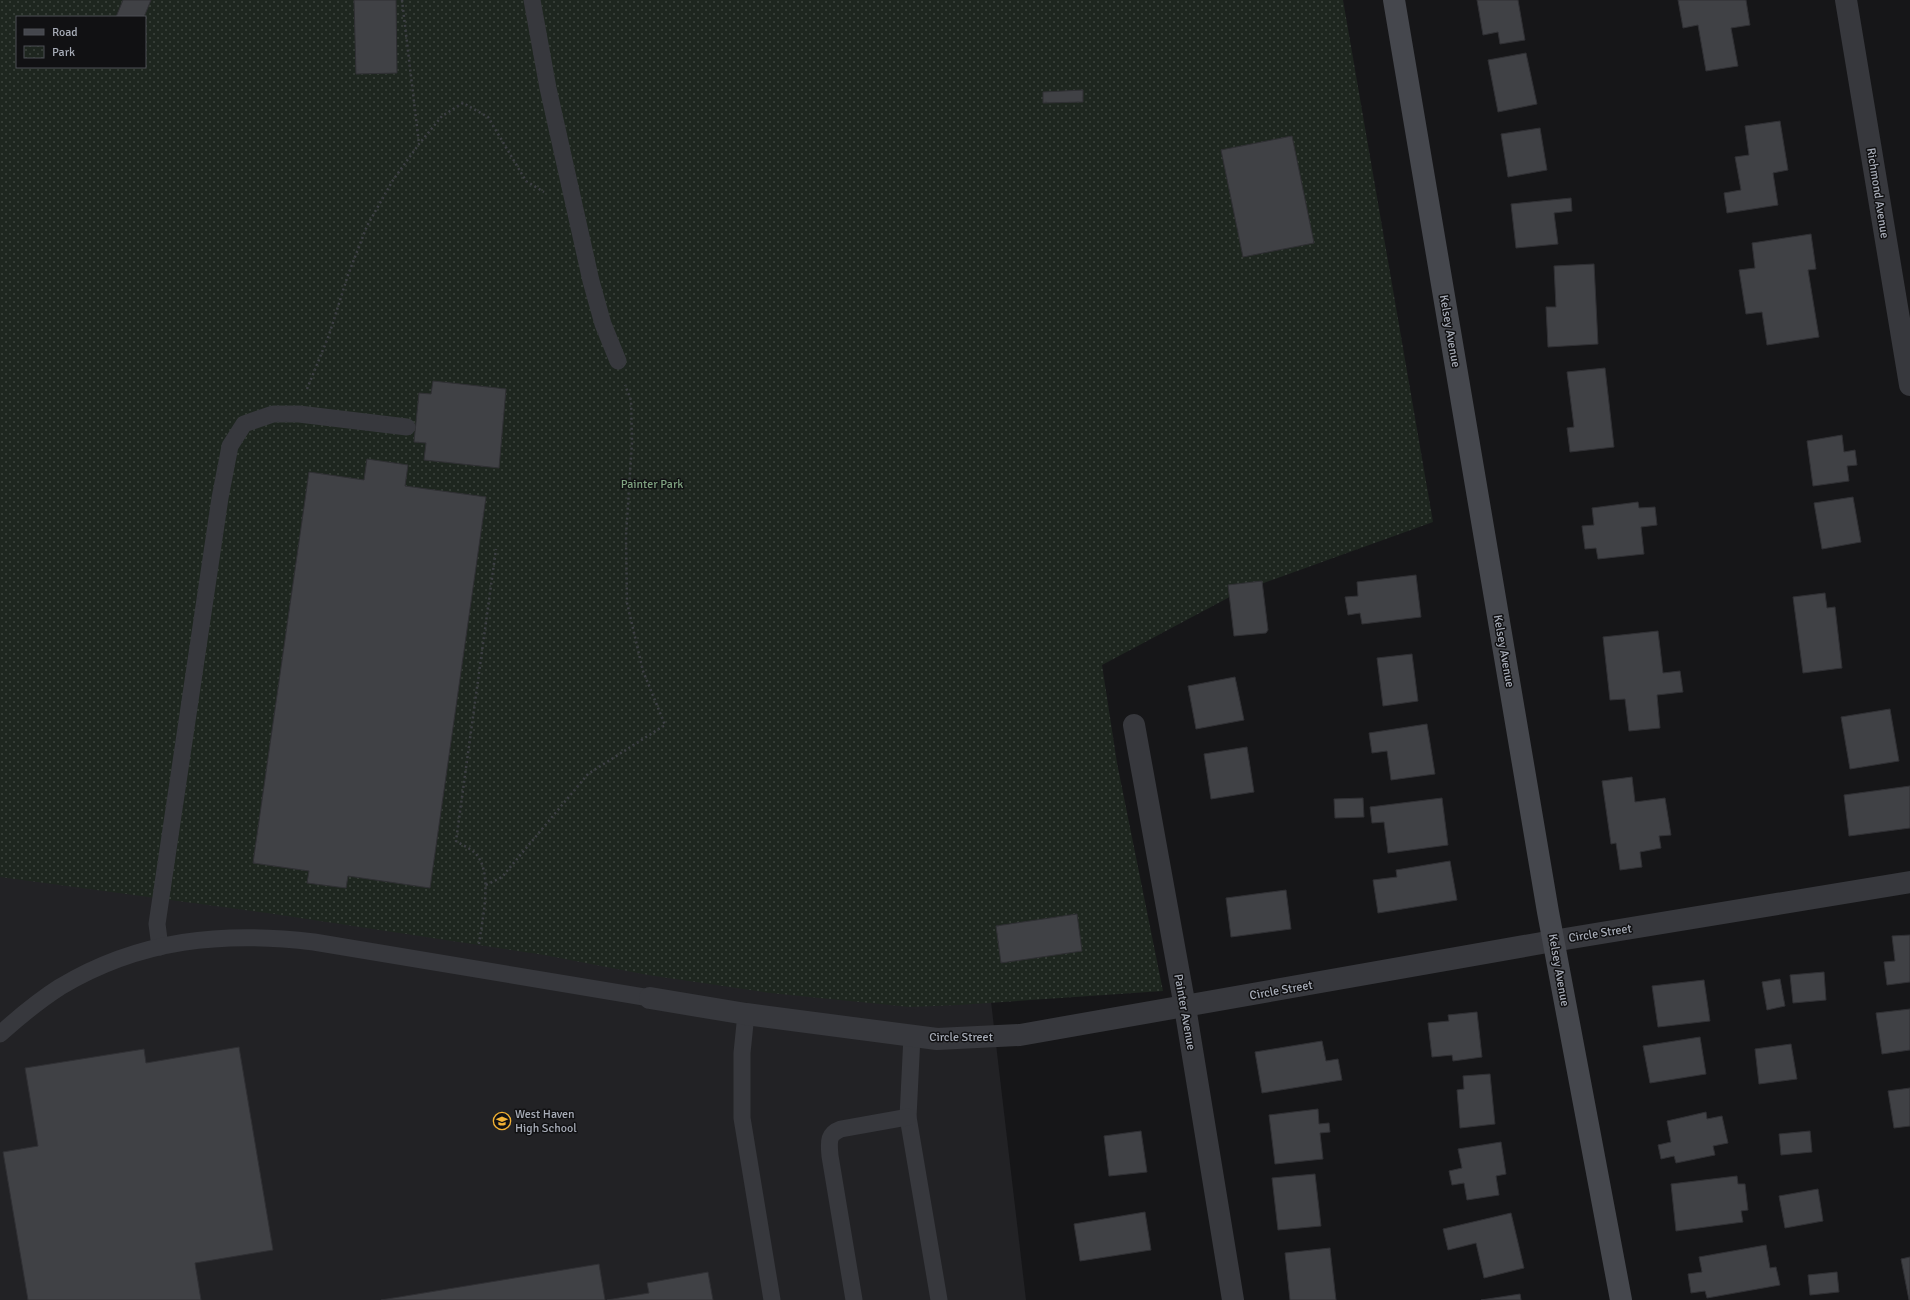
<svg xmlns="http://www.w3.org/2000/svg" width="1910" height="1300" font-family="Signika,sans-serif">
<defs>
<pattern id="park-dots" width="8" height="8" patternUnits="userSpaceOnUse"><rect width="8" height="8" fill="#1e261f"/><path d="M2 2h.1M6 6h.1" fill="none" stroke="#3c433d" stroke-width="1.8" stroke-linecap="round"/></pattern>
</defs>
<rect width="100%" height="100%" fill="#161618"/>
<polygon fill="#222225" points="0,826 979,899 1026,1300 0,1300"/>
<path fill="url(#park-dots)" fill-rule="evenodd" d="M 0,0 L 1343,0 L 1433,522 L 1239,592 L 1102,665 L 1117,763 L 1163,991 L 959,1005 L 910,1007 L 770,993 L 648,975 L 544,955 L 274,914 L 0,877 ZM 17,17 L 145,17 L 145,67 L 17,67 Z"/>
<g fill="#404145" stroke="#303034">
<polygon points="123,0 151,0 144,17 116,17"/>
<polygon points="354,0 396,0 397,73 356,74"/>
<polygon points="1477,0 1518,0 1525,40 1500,44 1498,32 1483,35"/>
<polygon points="1678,0 1746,0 1750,25 1731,28 1738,66 1706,71 1698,25 1683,28"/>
<polygon points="1526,53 1537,104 1498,112 1488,60"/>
<polygon points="1083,90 1083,102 1043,103 1043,92"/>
<polygon points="1780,121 1788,170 1773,173 1778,205 1727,213 1724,193 1741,190 1735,157 1749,155 1745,126"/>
<polygon points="1540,128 1547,170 1508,177 1501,134"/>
<polygon points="1292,136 1314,243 1243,257 1221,150"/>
<polygon points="1571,198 1572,211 1554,213 1558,244 1516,248 1511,204"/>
<polygon points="1811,234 1816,269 1808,270 1819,337 1767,345 1762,312 1746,314 1739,270 1755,268 1752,243"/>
<polygon points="1594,264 1598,344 1548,347 1546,307 1556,307 1554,266"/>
<polygon points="1605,368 1614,447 1570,452 1567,428 1574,427 1567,372"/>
<polygon points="433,381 506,389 499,468 424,460 426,443 414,442 419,393 431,394"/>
<polygon points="1842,435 1844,452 1855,450 1857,465 1847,466 1849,481 1813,486 1807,441"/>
<polygon points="367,459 408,465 405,486 486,497 430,888 348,876 346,888 307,883 309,871 253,863 309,472 364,480"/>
<polygon points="1853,497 1861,542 1822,549 1814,503"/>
<polygon points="1638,502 1639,508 1655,507 1657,525 1641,527 1644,554 1598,559 1596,548 1585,549 1582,526 1594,525 1592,508"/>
<polygon points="1416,575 1421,617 1362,624 1360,613 1348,615 1345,597 1358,596 1357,582"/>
<polygon points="1262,581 1268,630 1266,633 1234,636 1228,585"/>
<polygon points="1825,593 1827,608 1835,607 1842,668 1803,673 1793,597"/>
<polygon points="1658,631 1663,673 1680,671 1683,692 1657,695 1660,728 1629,731 1625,699 1610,700 1603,637"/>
<polygon points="1412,654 1418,701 1383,706 1377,658"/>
<polygon points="1235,677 1244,720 1196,729 1188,686"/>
<polygon points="1890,709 1899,761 1850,769 1841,717"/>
<polygon points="1427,724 1435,774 1391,780 1387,751 1372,753 1369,733"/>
<polygon points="1247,747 1254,792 1211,799 1204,754"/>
<polygon points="1632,777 1635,802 1665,798 1671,835 1659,836 1661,848 1640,852 1642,867 1620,870 1616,843 1611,844 1602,781"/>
<polygon points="1910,786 1910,828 1849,836 1844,795"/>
<polygon points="1363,798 1364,817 1335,818 1334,799"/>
<polygon points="1442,798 1448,845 1388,853 1384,822 1372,823 1370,807"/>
<polygon points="1450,861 1457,900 1378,913 1373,880 1397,877 1396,870"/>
<polygon points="1286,890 1291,929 1231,937 1226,898"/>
<polygon points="1077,914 1082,951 1001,963 996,926"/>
<polygon points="1910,935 1910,982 1887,985 1884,962 1895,961 1892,936"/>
<polygon points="1824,972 1826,1000 1793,1003 1790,975"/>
<polygon points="1780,979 1785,1006 1767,1010 1762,982"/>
<polygon points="1704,980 1710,1021 1658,1027 1652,986"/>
<polygon points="1910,1009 1910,1050 1882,1054 1876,1013"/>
<polygon points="1477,1012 1482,1057 1453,1061 1452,1055 1432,1057 1428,1023 1449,1021 1448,1015"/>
<polygon points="1700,1037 1706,1074 1650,1083 1643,1046"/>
<polygon points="1322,1041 1326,1061 1338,1059 1342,1080 1262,1093 1255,1052"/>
<polygon points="1791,1044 1797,1079 1759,1084 1755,1049"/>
<polygon points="239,1047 273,1250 195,1263 201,1300 28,1300 3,1152 38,1146 25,1068 144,1049 146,1063"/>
<polygon points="1490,1074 1495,1124 1460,1128 1457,1090 1464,1089 1463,1076"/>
<polygon points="1910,1088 1910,1126 1894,1128 1888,1091"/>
<polygon points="1318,1109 1319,1124 1329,1123 1330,1132 1320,1133 1323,1159 1275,1164 1269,1115"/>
<polygon points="1706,1112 1707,1119 1722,1116 1728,1143 1713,1146 1715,1155 1676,1163 1674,1156 1661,1159 1658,1145 1671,1142 1667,1121"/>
<polygon points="1141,1131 1147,1172 1109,1176 1104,1136"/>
<polygon points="1810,1131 1812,1152 1781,1155 1779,1134"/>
<polygon points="1501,1142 1506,1174 1496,1176 1499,1195 1467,1200 1464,1183 1452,1185 1449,1171 1462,1168 1458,1149"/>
<polygon points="1315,1174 1321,1226 1278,1230 1272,1178"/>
<polygon points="1737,1176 1738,1184 1745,1184 1748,1210 1741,1211 1743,1222 1676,1231 1671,1184"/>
<polygon points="1818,1189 1823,1221 1785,1228 1779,1196"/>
<polygon points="1145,1212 1151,1250 1080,1261 1074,1224"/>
<polygon points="1511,1213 1524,1268 1484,1278 1476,1243 1448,1250 1443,1229"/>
<polygon points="1766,1245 1770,1268 1776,1267 1780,1285 1707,1298 1705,1291 1691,1293 1688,1274 1702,1272 1699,1257"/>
<polygon points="1330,1248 1336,1300 1290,1300 1285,1253"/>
<polygon points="1910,1257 1910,1300 1909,1300 1901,1259"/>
<polygon points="599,1264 605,1300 381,1300"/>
<polygon points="708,1272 713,1300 607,1300 649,1293 647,1283"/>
<polygon points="1837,1272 1839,1292 1810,1295 1808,1275"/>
<polygon points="1520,1294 1521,1300 1481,1300"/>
</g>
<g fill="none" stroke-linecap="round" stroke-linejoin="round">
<g stroke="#3d3f44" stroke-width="2.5" stroke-dasharray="2 3" stroke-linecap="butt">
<polyline points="402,0 419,144"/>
<polyline points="307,389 329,335 348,275 367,226 393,180 419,144 442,116 463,103 488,117 526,181 544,192"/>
<polyline points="486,885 502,877 588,774 665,725 643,671 627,603 626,536 632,442 631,400 625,385"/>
<path d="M 479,944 C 482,920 494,872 475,853 C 470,848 462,845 456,841 L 496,549"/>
</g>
<g stroke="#37383d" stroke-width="17">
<polyline points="532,0 548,88 591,281 603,324 618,361"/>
<polyline points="160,947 157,924 220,498 230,446 244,424 273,414 299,414 407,427"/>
<polyline points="746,1014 742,1053 742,1118 772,1300"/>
<path d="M 0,1034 C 19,1017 38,1001 60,987 C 140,939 223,931 314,942 L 650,998"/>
<polyline points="912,1036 908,1117 939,1300"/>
<path d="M 854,1300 L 830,1156 C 829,1143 827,1134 841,1129 L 908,1117"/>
</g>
<g stroke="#37383d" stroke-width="22">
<polyline points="1846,0 1910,385"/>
<polyline points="1134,725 1185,1007 1233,1300"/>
<polyline points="650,998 746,1014 937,1039 1020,1035 1553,941 1910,882"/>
</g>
<polyline stroke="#45474d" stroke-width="22" points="1394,0 1548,912 1621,1300"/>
</g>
<defs>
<symbol id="school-ring" viewBox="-11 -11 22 22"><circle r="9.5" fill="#111113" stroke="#f2b134" stroke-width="1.5"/><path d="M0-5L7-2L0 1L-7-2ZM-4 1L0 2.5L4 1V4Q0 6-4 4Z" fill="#f2b134"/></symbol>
</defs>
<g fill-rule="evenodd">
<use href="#school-ring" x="492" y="1111" width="20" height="20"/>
</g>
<g text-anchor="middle" stroke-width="3" stroke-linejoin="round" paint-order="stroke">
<g font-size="12" fill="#a8adb8" stroke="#111113">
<text transform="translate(1878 193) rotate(81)" y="4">Richmond Avenue</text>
<text transform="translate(1450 331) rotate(80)" y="4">Kelsey Avenue</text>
<text transform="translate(1504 651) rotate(80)" y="4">Kelsey Avenue</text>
<text transform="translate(1600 933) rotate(-9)" y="4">Circle Street</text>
<text transform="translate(1559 970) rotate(80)" y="4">Kelsey Avenue</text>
<text transform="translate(1281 990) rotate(-10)" y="4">Circle Street</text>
<text transform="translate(1185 1012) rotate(80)" y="4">Painter Avenue</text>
<text x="961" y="1041">Circle Street</text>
</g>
<g font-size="12" fill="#7fa381" stroke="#111113">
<text x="652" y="488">Painter Park</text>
</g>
<g font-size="12" fill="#a8adb8" stroke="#111113" text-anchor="start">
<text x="515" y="1118">West Haven<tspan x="515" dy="14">High School</tspan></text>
</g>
</g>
<rect x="16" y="16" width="130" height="52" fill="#111113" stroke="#4d4f55"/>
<rect x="24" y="29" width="20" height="6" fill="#45474d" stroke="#4d4f55"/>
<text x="52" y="36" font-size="12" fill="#a8adb8">Road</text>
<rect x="24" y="46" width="20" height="12" fill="url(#park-dots)" stroke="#4d4f55"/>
<text x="52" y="56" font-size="12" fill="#a8adb8">Park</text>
</svg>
